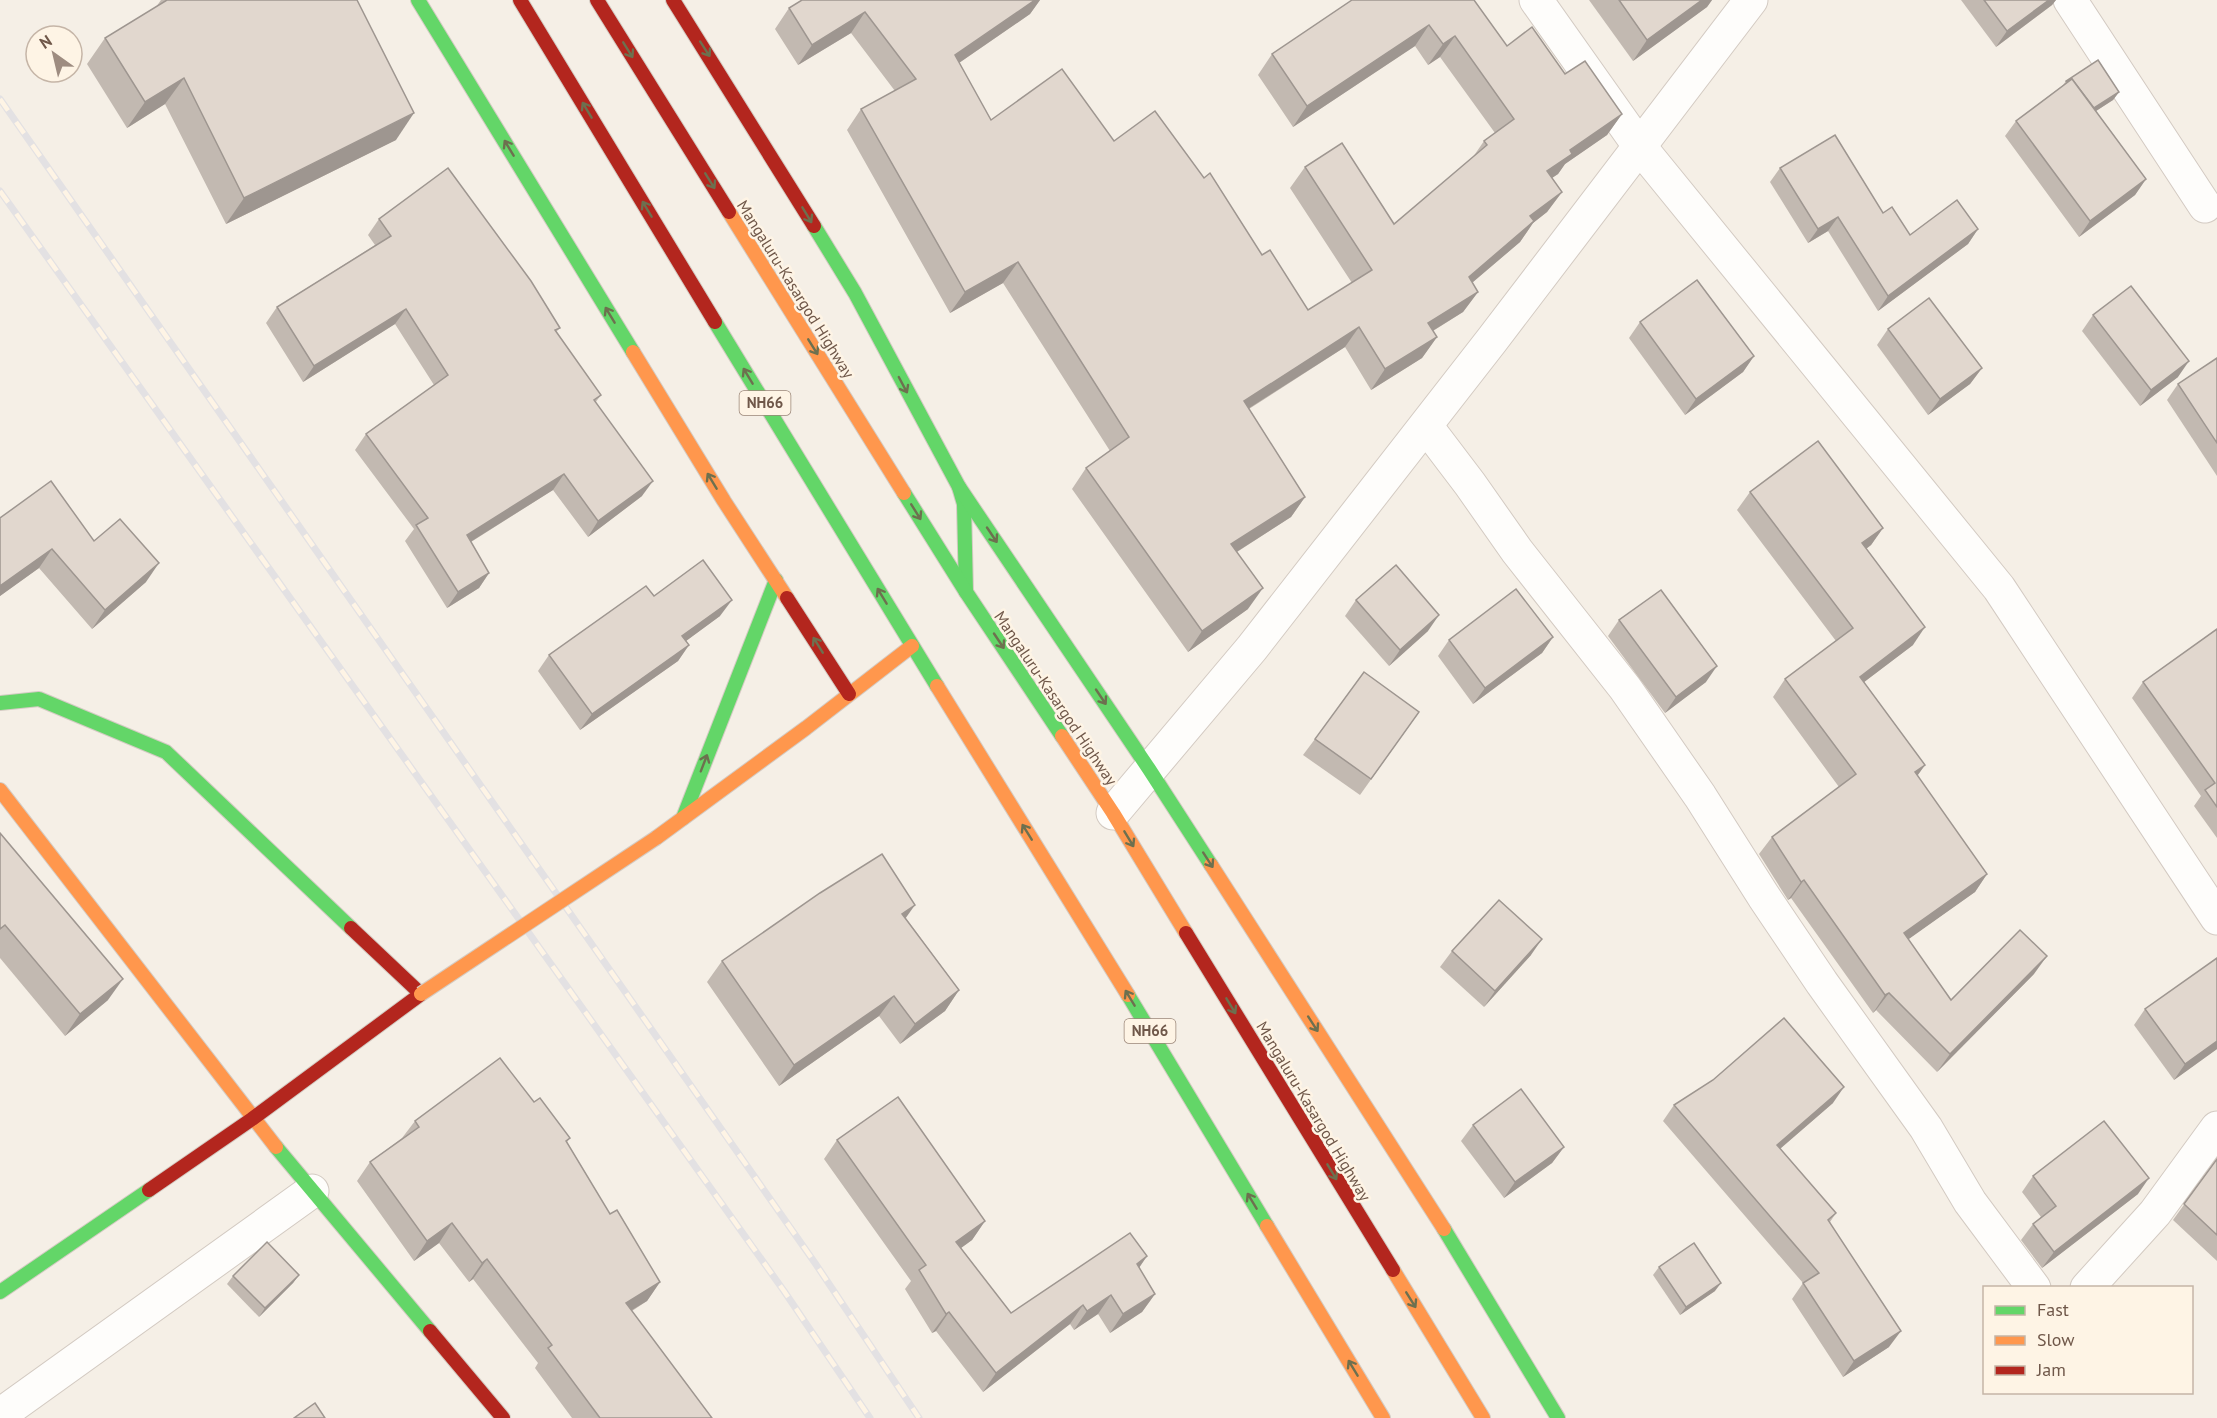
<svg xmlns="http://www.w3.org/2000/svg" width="2217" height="1418" font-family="'PT Sans',sans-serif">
<rect width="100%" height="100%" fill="#f5efe6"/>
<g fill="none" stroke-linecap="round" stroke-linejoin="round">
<defs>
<g id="street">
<polyline points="1536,0 1640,147 1999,588 2217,918"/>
<polyline points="2070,0 2205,206"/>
<polyline points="1426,426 1470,484 1517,551 1625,688 1700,796 1764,897 1822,983 1926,1128 1970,1202 2034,1288"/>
<polyline points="1113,813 1252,648 1492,340 1751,0"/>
<polyline points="2087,1288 2155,1213 2217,1128"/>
<polyline points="0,1415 312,1191"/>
</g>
<g id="fast">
<polyline points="418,0 633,352"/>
<polyline points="814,226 855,293 959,487 964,504 966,592"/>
<polyline points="715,322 937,686"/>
<polyline points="959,487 1149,769 1211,865"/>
<polyline points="904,493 966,592 1062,736"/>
<polyline points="0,703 39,699 166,752 351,928"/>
<polyline points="683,818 776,580"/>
<polyline points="1128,995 1267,1226"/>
<polyline points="276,1147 430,1331"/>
<polyline points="1444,1229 1558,1418"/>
<polyline points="0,1292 149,1190"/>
</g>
<g id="slow">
<polyline points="729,212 904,493"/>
<polyline points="633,352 724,501 787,598"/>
<polyline points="937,686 1128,995"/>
<polyline points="1062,736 1113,813 1186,933"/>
<polyline points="0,790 276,1147"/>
<polyline points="656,838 806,728 912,646"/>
<polyline points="1211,865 1444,1229"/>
<polyline points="1267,1226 1383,1418"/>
<polyline points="1393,1270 1483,1418"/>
</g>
<g id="jam">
<polyline points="520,0 715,322"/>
<polyline points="597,0 729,212"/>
<polyline points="673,0 814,226"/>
<polyline points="787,598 849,694"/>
<polyline points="1186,933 1393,1270"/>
<polyline points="149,1190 252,1119 421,994 351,928"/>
<polyline points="430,1331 503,1418"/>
</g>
</defs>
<use href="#street" stroke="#d3cac2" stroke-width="35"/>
<use href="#fast" stroke="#d4cbc3" stroke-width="16"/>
<use href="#slow" stroke="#d4cbc3" stroke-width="16"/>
<use href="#jam" stroke="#d4cbc3" stroke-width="16"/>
<use href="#street" stroke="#fefdfb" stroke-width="33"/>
<use href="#fast" stroke="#63d668" stroke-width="14"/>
<use href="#slow" stroke="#ff974d" stroke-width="14"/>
<use href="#jam" stroke="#b3261e" stroke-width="14"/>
<defs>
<g id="rail">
<polyline points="0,99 815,1263 919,1418"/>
<polyline points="0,191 784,1291 870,1418"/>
</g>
</defs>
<use href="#rail" stroke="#e3e1e3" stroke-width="7"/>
<use href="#rail" stroke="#fef4e5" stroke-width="4.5" stroke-dasharray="14" stroke-linecap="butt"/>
<defs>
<polyline id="slow-bridge" points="421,994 656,838"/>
</defs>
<use href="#slow-bridge" stroke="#d4cbc3" stroke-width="16" stroke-linecap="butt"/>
<use href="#slow-bridge" stroke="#ff974d" stroke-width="14"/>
</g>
<g fill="#c2b9b1">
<polygon points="161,0 357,0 396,140 226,224 165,104 127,128 87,64 105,38 156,7"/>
<polygon points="802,0 1040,0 1030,14 959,63 991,120 1114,141 1204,178 1262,255 1308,310 1352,283 1290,188 1305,167 1394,224 1473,157 1484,141 1495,133 1440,57 1428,65 1415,46 1293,127 1258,75 1272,54 1352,0 1507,46 1565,74 1622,114 1607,135 1565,164 1558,174 1552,178 1562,192 1547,212 1533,223 1520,242 1472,283 1478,292 1463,312 1433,331 1437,337 1422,358 1371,390 1345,347 1249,409 1305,497 1291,517 1237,552 1248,609 1188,652 1072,489 1086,468 1110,451 1003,283 950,313 847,130 861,109 895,91 851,33 798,65 775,29 789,8"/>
<polygon points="1589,0 1712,0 1707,7 1633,61"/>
<polygon points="1961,0 2056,0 2052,5 1996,47"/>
<polygon points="2066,81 2119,92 2113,100 2096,111 2146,179 2135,195 2079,237 2005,136 2016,121 2063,85"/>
<polygon points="1780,168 1883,213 1910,235 1978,229 1968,244 1878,311 1828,231 1808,243 1770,182"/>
<polygon points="379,219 560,328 556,332 601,395 595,403 642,496 588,537 553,490 471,542 489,573 479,588 447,608 405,541 414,529 355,450 366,434 434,385 395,324 303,382 266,323 277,307 375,245 368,235"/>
<polygon points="2093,315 2178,377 2140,406 2082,331"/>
<polygon points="1640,322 1754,356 1743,372 1685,415 1629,338"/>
<polygon points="1888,329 1982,368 1970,384 1928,415 1877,345"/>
<polygon points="2217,358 2217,476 2167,400 2178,384"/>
<polygon points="1750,492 1883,528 1871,545 1866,549 1913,645 1864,682 1925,765 1917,776 1987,874 1975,892 1908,939 1951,1000 2034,974 1937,1072 1876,1010 1873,1013 1791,898 1788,900 1759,854 1772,837 1839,787 1773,697 1785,679 1836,641 1737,510"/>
<polygon points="0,518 94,541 146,582 92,629 39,568 0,596"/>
<polygon points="654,596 720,616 686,641 689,645 678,661 580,730 538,671 549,655"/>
<polygon points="1356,600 1428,631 1389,666 1345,616"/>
<polygon points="1619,620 1706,682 1665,713 1608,636"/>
<polygon points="2217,629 2217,838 2194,806 2201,796 2132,698 2143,682"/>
<polygon points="1553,637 1542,653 1473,704 1438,656 1449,640"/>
<polygon points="1419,712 1360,795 1303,755 1315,739"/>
<polygon points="0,833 108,1000 65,1036 0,958"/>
<polygon points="906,918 959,990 945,1011 900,1044 879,1016 779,1086 707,982 722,961"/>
<polygon points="1452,951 1531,955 1484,1007 1440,967"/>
<polygon points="2145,1009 2217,1049 2174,1080 2134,1025"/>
<polygon points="1713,1080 1833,1103 1780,1149 1836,1213 1830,1222 1889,1347 1843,1377 1792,1299 1803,1283 1663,1121 1674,1105"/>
<polygon points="534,1102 570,1138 567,1142 610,1214 660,1282 647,1301 632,1311 712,1418 572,1418 535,1368 538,1363 473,1279 469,1282 439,1243 414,1261 357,1181 370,1162 402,1138 415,1121"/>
<polygon points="1473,1125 1564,1147 1552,1163 1504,1198 1461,1141"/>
<polygon points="837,1140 985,1221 972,1240 961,1248 1011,1313 1147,1256 1139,1268 1155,1294 1142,1312 1110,1333 1098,1314 1074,1330 1070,1324 983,1392 936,1331 932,1333 905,1289 911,1281 824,1159"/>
<polygon points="2217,1159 2217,1261 2173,1220"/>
<polygon points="2033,1176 2138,1194 2042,1268 2021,1240 2033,1224 2041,1217 2022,1192"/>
<polygon points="1659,1267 1715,1291 1680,1315 1653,1275"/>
<polygon points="299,1275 293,1283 259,1317 227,1284 233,1276"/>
</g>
<g fill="#9e9690">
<polygon points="1035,0 1040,0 1030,14 940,76 955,55"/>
<polygon points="1702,0 1712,0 1707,7 1633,61 1647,40"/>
<polygon points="2049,0 2056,0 2052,5 1996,47 2007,31"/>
<polygon points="865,12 851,33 798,65 812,45"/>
<polygon points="1429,25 1415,46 1293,127 1307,106"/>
<polygon points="1455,36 1440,57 1428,65 1443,44"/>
<polygon points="184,78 165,104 127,128 145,102"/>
<polygon points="2119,92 2113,100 2082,120 2087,112"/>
<polygon points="414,113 396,140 226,224 244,198"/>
<polygon points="1622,114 1607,135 1565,164 1558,174 1532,191 1547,171 1570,150"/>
<polygon points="2146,179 2135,195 2079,237 2090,221"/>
<polygon points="1562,192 1547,212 1533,223 1520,242 1454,298 1469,277 1530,216"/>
<polygon points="1838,217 1828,231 1808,243 1818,229"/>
<polygon points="1978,229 1968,244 1878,311 1888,296"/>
<polygon points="1018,262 1003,283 950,313 965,292"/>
<polygon points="1478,292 1463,312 1413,343 1428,323"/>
<polygon points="406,309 395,324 303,382 314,366"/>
<polygon points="1359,327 1345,347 1229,421 1244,401"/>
<polygon points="1437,337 1422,358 1371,390 1385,369"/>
<polygon points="1754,356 1743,372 1685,415 1696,399"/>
<polygon points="2189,361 2178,377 2140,406 2151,390"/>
<polygon points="1982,368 1970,384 1928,415 1940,399"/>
<polygon points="564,474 553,490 456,551 467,535"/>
<polygon points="653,481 642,496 588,537 598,521"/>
<polygon points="1305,497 1291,517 1216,565 1231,544"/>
<polygon points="1883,528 1871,545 1850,561 1862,543"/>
<polygon points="52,549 39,568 0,596 0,586"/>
<polygon points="159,563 146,582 92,629 105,610"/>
<polygon points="489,573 479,588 447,608 458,592"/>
<polygon points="1263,588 1248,609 1188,652 1202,631"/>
<polygon points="732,600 720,616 671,652 682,636"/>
<polygon points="1439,615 1428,631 1389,666 1400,650"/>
<polygon points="1925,627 1913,645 1847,695 1860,677"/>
<polygon points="1553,637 1542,653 1473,704 1485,688"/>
<polygon points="689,645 678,661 580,730 592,714"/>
<polygon points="1717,666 1706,682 1665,713 1676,697"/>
<polygon points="1925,765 1912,783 1915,772"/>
<polygon points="1987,874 1975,892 1892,951 1904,933"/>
<polygon points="1804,880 1791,898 1788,900 1801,882"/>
<polygon points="915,905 900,926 902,914"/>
<polygon points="1542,939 1531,955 1484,1007 1495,991"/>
<polygon points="2047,956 2034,974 1937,1072 1950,1054"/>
<polygon points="123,979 108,1000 65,1036 80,1014"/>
<polygon points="959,990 945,1011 900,1044 915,1024"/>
<polygon points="1889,993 1876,1010 1873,1013 1885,995"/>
<polygon points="894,996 879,1016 779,1086 794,1065"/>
<polygon points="2217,1041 2217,1049 2174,1080 2185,1064"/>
<polygon points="1844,1087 1833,1103 1766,1161 1777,1145"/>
<polygon points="1564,1147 1552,1163 1504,1198 1515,1182"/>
<polygon points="2149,1178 2138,1194 2042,1268 2054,1252"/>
<polygon points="985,1221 972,1240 943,1261 956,1242"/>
<polygon points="452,1223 439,1243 414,1261 427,1241"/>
<polygon points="1147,1256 1134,1275 1137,1264"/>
<polygon points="487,1259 473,1279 469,1282 482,1263"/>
<polygon points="299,1275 293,1283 259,1317 265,1308"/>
<polygon points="660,1282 647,1301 612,1322 626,1303"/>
<polygon points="1721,1283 1715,1291 1680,1315 1686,1307"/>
<polygon points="1155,1294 1142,1312 1110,1333 1123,1314"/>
<polygon points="1111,1295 1098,1314 1074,1330 1087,1311"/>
<polygon points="1083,1305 1070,1324 983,1392 996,1373"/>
<polygon points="949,1312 936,1331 932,1333 946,1314"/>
<polygon points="1901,1331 1889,1347 1843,1377 1854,1361"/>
</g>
<g fill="#e1d7ce" stroke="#9e9690" stroke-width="1.5">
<polygon points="167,0 357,0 414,113 244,198 184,78 145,102 105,38"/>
<polygon points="802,0 1035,0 955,55 991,120 1062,69 1114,141 1155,111 1204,178 1210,173 1262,255 1270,250 1308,310 1372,270 1305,167 1342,143 1394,224 1487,145 1484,141 1514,119 1455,36 1443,44 1429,25 1307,106 1272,54 1352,0 1474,0 1507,46 1532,27 1565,74 1585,61 1622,114 1570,150 1572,154 1547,171 1562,192 1530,216 1534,221 1469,277 1478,292 1428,323 1437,337 1385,369 1359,327 1244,401 1305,497 1231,544 1263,588 1202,631 1086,468 1129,437 1018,262 965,292 861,109 916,79 865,12 812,45 789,8"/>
<polygon points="1619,0 1702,0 1647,40"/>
<polygon points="1984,0 2049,0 2007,31"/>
<polygon points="2098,60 2119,92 2094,108 2072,79 2067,82 2066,81"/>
<polygon points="2072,79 2146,179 2090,221 2016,121"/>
<polygon points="1835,135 1883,213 1892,207 1910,235 1957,200 1978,229 1888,296 1838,217 1818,229 1780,168"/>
<polygon points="448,168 531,281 560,328 555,330 601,395 594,400 653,481 598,521 564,474 467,535 489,573 458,592 416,525 428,518 366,434 448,375 406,309 314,366 277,307 391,236 379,219"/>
<polygon points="1697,280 1754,356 1696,399 1640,322"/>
<polygon points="2131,286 2189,361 2151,390 2093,315"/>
<polygon points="1929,298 1982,368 1940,399 1888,329"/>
<polygon points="2217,358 2217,443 2178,384"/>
<polygon points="1818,441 1883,528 1862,543 1925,627 1860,677 1925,765 1915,772 1987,874 1904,933 1951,1000 2020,930 2047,956 1950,1054 1889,993 1885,995 1804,880 1801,882 1772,837 1856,774 1785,679 1853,628 1750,492"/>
<polygon points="51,481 94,541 120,519 159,563 105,610 52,549 0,586 0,518"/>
<polygon points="703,560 732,600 682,636 689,645 592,714 549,655 646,586 654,596"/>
<polygon points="1396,565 1439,615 1400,650 1356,600"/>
<polygon points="1516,589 1553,637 1485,688 1449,640"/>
<polygon points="1661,590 1717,666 1676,697 1619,620"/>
<polygon points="2217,629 2217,807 2205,790 2215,783 2143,682"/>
<polygon points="1364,672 1419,712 1371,779 1315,739"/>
<polygon points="0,833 123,979 80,1014 5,925 0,929"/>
<polygon points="882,854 915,905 902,914 959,990 915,1024 894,996 794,1065 722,961 820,893"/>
<polygon points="1499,900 1542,939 1495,991 1452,951"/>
<polygon points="2217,958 2217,1041 2185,1064 2145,1009"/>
<polygon points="1784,1018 1844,1087 1777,1145 1836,1213 1828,1220 1901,1331 1854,1361 1803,1283 1819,1273 1674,1105 1713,1080"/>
<polygon points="500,1058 534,1102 540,1098 570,1138 566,1141 610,1214 617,1210 660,1282 626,1303 712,1418 600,1418 548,1348 552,1345 487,1259 482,1263 452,1223 427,1241 370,1162 419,1127 415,1121"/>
<polygon points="1521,1089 1564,1147 1515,1182 1473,1125"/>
<polygon points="898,1097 985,1221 956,1242 1011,1313 1130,1233 1147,1256 1137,1264 1155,1294 1123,1314 1111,1295 1087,1311 1083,1305 996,1373 949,1312 946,1314 919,1270 926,1265 837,1140"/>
<polygon points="2104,1121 2149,1178 2054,1252 2033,1224 2056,1206 2033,1176"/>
<polygon points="2217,1159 2217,1235 2184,1204"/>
<polygon points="267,1242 299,1275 265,1308 233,1276"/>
<polygon points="1694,1243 1721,1283 1686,1307 1659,1267"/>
<polygon points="315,1403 325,1418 294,1418"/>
</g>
<defs><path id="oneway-shaft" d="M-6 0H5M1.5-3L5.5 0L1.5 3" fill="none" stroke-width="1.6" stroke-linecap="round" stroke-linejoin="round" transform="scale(1.5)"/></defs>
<g stroke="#6d704f">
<use href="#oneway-shaft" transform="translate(705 49) rotate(57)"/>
<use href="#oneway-shaft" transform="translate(628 50) rotate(58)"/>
<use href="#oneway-shaft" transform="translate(587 110) rotate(-121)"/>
<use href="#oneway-shaft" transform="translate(509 148) rotate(-121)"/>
<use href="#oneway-shaft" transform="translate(710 181) rotate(58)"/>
<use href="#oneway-shaft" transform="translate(647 209) rotate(-121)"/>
<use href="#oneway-shaft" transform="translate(807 215) rotate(59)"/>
<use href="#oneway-shaft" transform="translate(610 315) rotate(-121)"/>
<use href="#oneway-shaft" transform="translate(813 347) rotate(58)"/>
<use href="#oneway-shaft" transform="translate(748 376) rotate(-121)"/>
<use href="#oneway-shaft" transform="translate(903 385) rotate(62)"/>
<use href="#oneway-shaft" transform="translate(712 481) rotate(-121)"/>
<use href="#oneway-shaft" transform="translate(916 512) rotate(58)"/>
<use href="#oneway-shaft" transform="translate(992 535) rotate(56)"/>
<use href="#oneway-shaft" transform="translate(882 596) rotate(-121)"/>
<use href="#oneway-shaft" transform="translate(999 641) rotate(56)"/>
<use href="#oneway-shaft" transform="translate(818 645) rotate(-122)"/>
<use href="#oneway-shaft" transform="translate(1101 697) rotate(56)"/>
<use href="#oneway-shaft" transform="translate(704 763) rotate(-69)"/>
<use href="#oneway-shaft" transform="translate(1027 832) rotate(-122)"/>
<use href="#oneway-shaft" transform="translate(1129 839) rotate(59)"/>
<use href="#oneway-shaft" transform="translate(1208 860) rotate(57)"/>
<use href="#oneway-shaft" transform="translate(1130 998) rotate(-121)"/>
<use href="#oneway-shaft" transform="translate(1231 1006) rotate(59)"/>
<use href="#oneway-shaft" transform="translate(1313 1024) rotate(57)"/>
<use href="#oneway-shaft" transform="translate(1332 1172) rotate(59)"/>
<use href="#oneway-shaft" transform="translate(1252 1201) rotate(-121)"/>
<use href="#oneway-shaft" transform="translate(1411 1300) rotate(58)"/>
<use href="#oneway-shaft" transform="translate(1353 1368) rotate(-121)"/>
</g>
<g text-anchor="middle" stroke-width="5" stroke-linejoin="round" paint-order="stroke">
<g fill="#fef4e5" stroke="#9a8678" stroke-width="1.5">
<rect x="739.5" y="391" width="51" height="24" rx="4.5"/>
<rect x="1124.5" y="1019" width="51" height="24" rx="4.5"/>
</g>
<g font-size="15" font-weight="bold" fill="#6f5749">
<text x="765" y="408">NH66</text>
<text x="1150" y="1036">NH66</text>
</g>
<g font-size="16" fill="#6f5749" stroke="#fef4e5">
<text transform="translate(796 289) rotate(58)" y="6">Mangaluru-Kasargod Highway</text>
<text transform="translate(1056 698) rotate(56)" y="6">Mangaluru-Kasargod Highway</text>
<text transform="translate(1314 1111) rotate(59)" y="6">Mangaluru-Kasargod Highway</text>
</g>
</g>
<rect x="1983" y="1286" width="210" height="108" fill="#fef4e5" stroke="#c5b5a7" stroke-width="1.5"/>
<rect x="1995" y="1306" width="30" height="9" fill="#63d668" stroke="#c5b5a7" stroke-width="1.5"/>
<text x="2037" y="1316" font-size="18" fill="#6f5749">Fast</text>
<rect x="1995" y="1336" width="30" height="9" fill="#ff974d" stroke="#c5b5a7" stroke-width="1.5"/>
<text x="2037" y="1346" font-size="18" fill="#6f5749">Slow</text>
<rect x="1995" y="1366" width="30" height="9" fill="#b3261e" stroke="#c5b5a7" stroke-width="1.5"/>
<text x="2037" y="1376" font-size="18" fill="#6f5749">Jam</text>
<g transform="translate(54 54) rotate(326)"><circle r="28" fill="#fef4e5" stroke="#c5b5a7" stroke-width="1.5"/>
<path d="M0-4.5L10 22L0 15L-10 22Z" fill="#9e8c80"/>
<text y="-9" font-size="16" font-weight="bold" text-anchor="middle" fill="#6f5749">N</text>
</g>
</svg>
